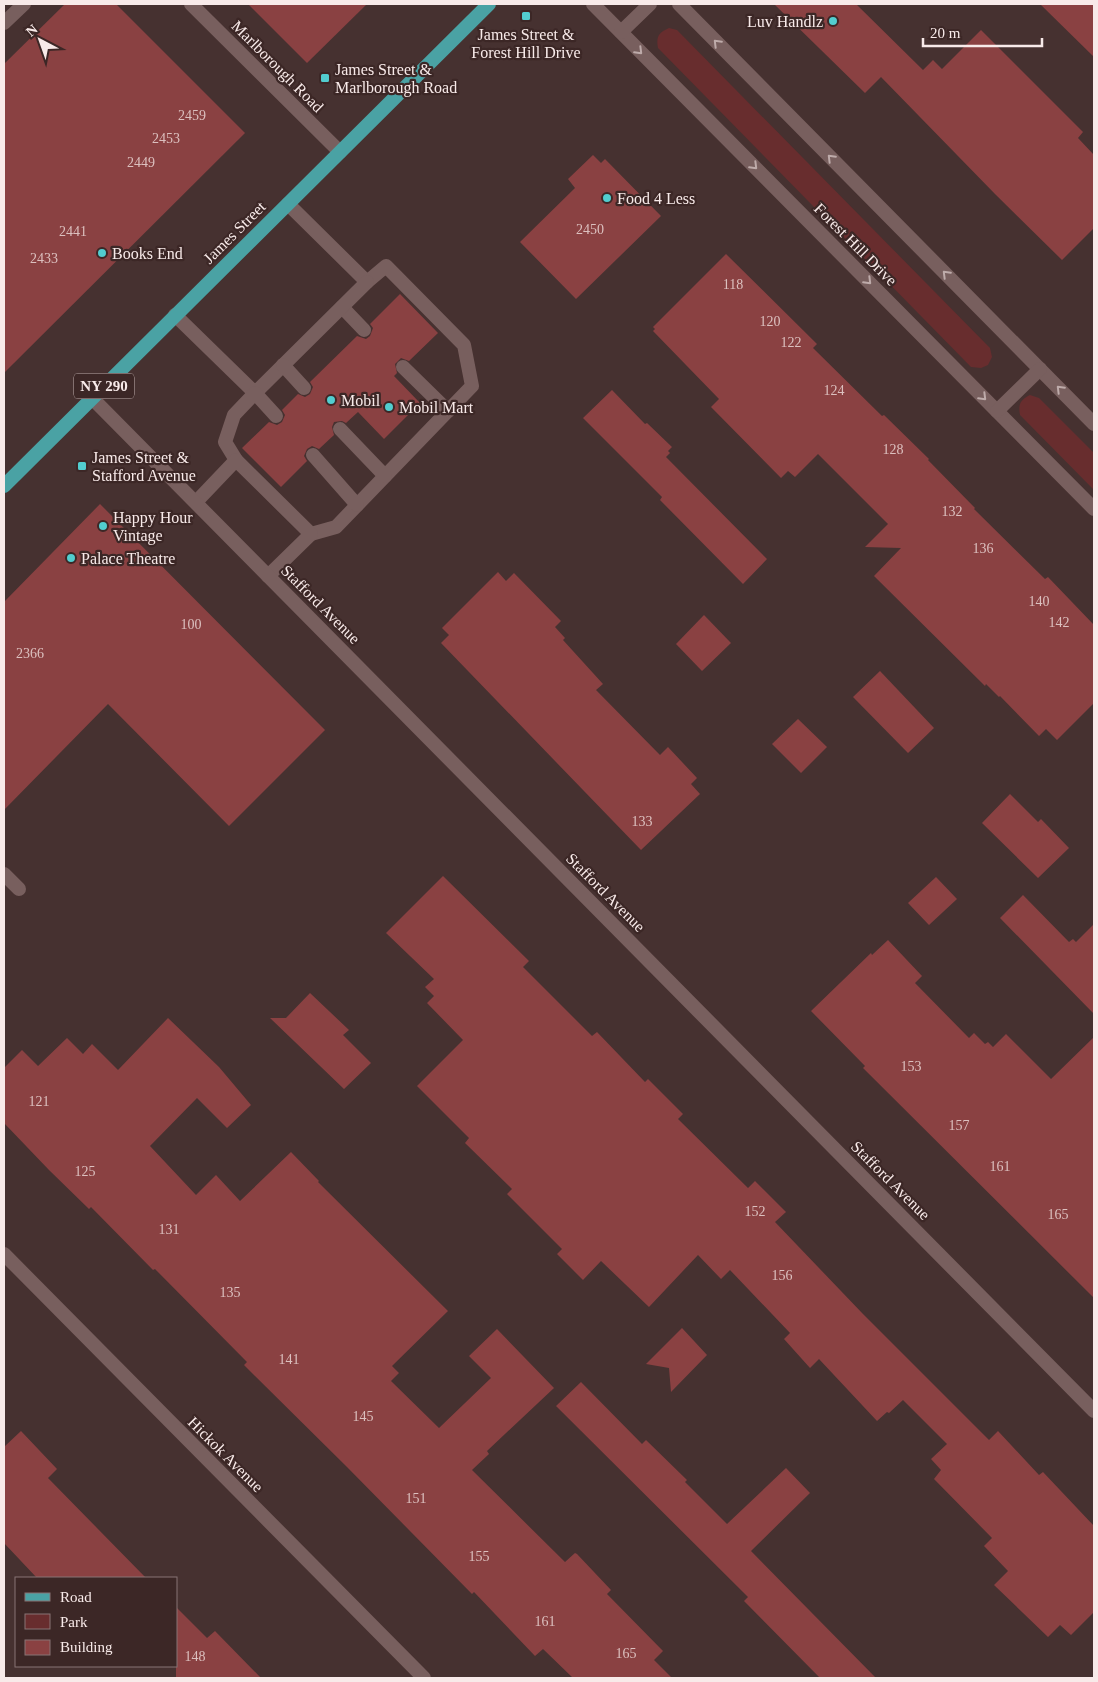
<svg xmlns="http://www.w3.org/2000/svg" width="1098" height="1682" font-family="'Times New Roman',serif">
<rect width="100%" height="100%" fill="#463130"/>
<g fill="#682d2e">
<path d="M 669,28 L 677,30 L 990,348 L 992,357 L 988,365 L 981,368 L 971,367 L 658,48 C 656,37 658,33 669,28 Z"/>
<path d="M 1030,395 L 1039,398 L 1094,453 L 1094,490 L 1020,415 C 1018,404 1020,400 1030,395 Z"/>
</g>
<g fill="#8a4142">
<polygon points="65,4 116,4 245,133 4,373 4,64"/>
<polygon points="248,4 367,4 307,63"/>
<polygon points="774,4 856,4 923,70 933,60 942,69 981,30 1083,132 1078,138 1094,155 1094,228 1062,260 995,194 881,77 865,93"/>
<polygon points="1040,4 1094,4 1094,57"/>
<polygon points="593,155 601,163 605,159 661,216 576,299 520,242 575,188 568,179"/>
<polygon points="726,254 817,344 813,348 882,416 884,415 929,459 928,460 975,508 974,509 1045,579 1048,577 1094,625 1094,703 1057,740 1046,729 1039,736 1000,696 999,697 986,684 985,686 874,576 901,548 865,547 888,524 818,454 795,477 788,471 781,478 711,407 719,399 653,331 655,329 653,327"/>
<polygon points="400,294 438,333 409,361 401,358 395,364 397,373 394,376 420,403 384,439 358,412 346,423 342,421 334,422 332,427 334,435 319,449 312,446 307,449 304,456 307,461 281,487 242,448 269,422 277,425 282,422 285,415 282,410 298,394 305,397 310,394 313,387 310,382 357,336 366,339 370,336 373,328 370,324"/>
<polygon points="612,390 645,424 647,423 672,447 668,451 670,453 666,457 767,559 743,584 660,500 662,497 583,418"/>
<polygon points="100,504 325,730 229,826 108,704 4,810 4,602"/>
<polygon points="498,572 506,581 514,573 561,621 555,627 565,638 563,640 603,684 596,690 660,755 668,747 697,778 691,784 700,794 641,850 441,643 449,635 442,628"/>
<polygon points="704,615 731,643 702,671 676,644"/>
<polygon points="880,671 934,728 908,753 853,697"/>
<polygon points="798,719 827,747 801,773 772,744"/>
<polygon points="1010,794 1038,822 1041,819 1069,848 1038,878 982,823"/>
<polygon points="443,876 529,961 523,967 592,1036 597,1032 645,1082 648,1079 683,1114 678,1119 748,1188 755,1181 786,1212 775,1222 863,1314 989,1440 998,1431 1039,1475 1043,1472 1094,1526 1094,1612 1071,1635 1060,1625 1048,1637 994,1585 1008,1571 984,1546 992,1538 934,1479 941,1470 931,1459 947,1444 903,1400 889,1413 887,1412 877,1421 819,1359 810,1368 784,1339 790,1333 730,1270 721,1279 698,1255 649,1307 601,1261 583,1280 557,1254 562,1249 507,1194 512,1189 465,1143 469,1138 417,1086 463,1040 427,1003 434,996 425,987 434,979 386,933"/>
<polygon points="936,877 957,899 929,925 908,903"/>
<polygon points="1023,895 1069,942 1073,939 1076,942 1094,924 1094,1014 1000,918"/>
<polygon points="888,940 922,976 915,983 969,1038 974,1033 985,1044 988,1042 993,1047 1006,1034 1051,1079 1094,1037 1094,1298 863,1068 865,1066 811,1011 871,953 872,955"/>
<polygon points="310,993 349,1030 343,1035 371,1063 344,1089 270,1018 286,1018"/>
<polygon points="168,1018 219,1067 251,1105 227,1128 197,1098 150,1146 196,1195 216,1175 240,1201 291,1152 319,1181 318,1182 448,1311 392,1366 399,1373 391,1381 439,1428 491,1378 469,1356 497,1329 554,1388 487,1451 489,1454 472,1470 565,1562 575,1553 577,1554 611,1590 607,1594 663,1651 654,1660 672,1678 573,1678 543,1649 535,1656 474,1592 472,1594 347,1467 244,1365 247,1362 155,1269 153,1270 91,1207 89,1209 49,1170 4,1123 4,1068 22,1050 38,1066 67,1038 83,1054 92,1044 118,1070"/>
<polygon points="682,1328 707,1355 671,1392 669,1368 646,1364"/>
<polygon points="581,1382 642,1444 646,1440 687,1480 685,1482 727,1524 786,1468 810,1493 751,1551 876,1678 820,1678 744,1601 748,1597 556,1406"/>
<polygon points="21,1431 57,1469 48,1478 146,1578 37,1578 4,1543 4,1447"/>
<polygon points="176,1607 207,1638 215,1631 261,1678 176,1678"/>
</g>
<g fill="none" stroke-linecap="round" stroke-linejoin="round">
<g stroke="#785f5e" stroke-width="14">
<polyline points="4,23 24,4"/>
<polyline points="288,204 367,282 386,266 464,345 472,386 336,527 311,534"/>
<polyline points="342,307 364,330"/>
<polyline points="175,315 255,393 367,282"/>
<polyline points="283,365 304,388"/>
<polyline points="403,367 448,411"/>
<polyline points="340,429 385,476"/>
<polyline points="313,455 357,505"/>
<polyline points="236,460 225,442 234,415 255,393 276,416"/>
<polyline points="196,502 236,460 311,534 268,576"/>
<polyline points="4,874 19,889"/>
</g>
<g stroke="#785f5e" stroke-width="14">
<polyline points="191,4 340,152"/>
<polyline points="593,4 1094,509"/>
<polyline points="679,4 1094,424"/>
<polyline points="621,32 650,4"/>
<polyline points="92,398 1094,1411"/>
<polyline points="997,411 1040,369"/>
<polyline points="4,1254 424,1678"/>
</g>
<polyline stroke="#4aa2a4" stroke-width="14" points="4,486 489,4"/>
</g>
<defs><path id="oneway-chevron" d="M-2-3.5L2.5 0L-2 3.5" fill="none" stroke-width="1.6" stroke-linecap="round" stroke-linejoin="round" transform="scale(1.25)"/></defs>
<g stroke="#beabaa">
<use href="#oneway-chevron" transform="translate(717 43) rotate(-135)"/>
<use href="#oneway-chevron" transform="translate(639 51) rotate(45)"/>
<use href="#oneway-chevron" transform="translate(831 158) rotate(-135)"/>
<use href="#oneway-chevron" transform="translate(754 166) rotate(45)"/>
<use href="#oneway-chevron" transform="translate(946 274) rotate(-135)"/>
<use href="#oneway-chevron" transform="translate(868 281) rotate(45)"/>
<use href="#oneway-chevron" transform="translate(1060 389) rotate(-135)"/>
<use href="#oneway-chevron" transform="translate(983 397) rotate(45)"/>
</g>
<g fill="#52cdcf" stroke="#3c2726" stroke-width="2">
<rect x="521" y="11" width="10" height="10" rx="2.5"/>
<circle cx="833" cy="21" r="5"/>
<rect x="320" y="73" width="10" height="10" rx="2.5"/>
<circle cx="607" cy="198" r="5"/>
<circle cx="102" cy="253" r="5"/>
<circle cx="331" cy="400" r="5"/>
<circle cx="389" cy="407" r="5"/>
<rect x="77" y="461" width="10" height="10" rx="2.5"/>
<circle cx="103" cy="526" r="5"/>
<circle cx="71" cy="558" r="5"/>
</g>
<g text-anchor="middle" stroke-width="4.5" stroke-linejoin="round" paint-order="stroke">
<g font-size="14" fill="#dcc0bf">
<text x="192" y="120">2459</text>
<text x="166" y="143">2453</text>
<text x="141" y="167">2449</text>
<text x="590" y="234">2450</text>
<text x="73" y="236">2441</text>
<text x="44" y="263">2433</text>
<text x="733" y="289">118</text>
<text x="770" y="326">120</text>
<text x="791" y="347">122</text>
<text x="834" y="395">124</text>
<text x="893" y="454">128</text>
<text x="952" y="516">132</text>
<text x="983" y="553">136</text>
<text x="1039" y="606">140</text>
<text x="1059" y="627">142</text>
<text x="191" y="629">100</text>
<text x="30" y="658">2366</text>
<text x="642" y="826">133</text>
<text x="911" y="1071">153</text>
<text x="39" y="1106">121</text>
<text x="959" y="1130">157</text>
<text x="1000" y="1171">161</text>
<text x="85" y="1176">125</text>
<text x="755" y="1216">152</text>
<text x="1058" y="1219">165</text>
<text x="169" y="1234">131</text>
<text x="782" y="1280">156</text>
<text x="230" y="1297">135</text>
<text x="289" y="1364">141</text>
<text x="363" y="1421">145</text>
<text x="416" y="1503">151</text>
<text x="479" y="1561">155</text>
<text x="545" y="1626">161</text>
<text x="626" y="1658">165</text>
<text x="195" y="1661">148</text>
</g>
<rect fill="#3c2726" stroke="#c0b0ae" stroke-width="1" x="74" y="373.5" width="60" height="25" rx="4"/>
<g font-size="15" font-weight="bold" fill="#f8eae9">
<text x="104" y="391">NY 290</text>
</g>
<g font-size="16" fill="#f8eae9" stroke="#3c2726" text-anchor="start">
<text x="823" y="27" text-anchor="end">Luv Handlz</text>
<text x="526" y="40" text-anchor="middle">James Street &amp;<tspan x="526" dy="18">Forest Hill Drive</tspan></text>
<text x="335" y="75">James Street &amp;<tspan x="335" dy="18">Marlborough Road</tspan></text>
<text x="617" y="204">Food 4 Less</text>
<text x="112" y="259">Books End</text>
<text x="341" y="406">Mobil</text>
<text x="399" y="413">Mobil Mart</text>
<text x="92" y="463">James Street &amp;<tspan x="92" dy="18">Stafford Avenue</tspan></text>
<text x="113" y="523">Happy Hour<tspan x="113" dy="18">Vintage</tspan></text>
<text x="81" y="564">Palace Theatre</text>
</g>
<g font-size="16" fill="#f8eae9" stroke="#3c2726">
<text transform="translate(278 66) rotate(45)" y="6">Marlborough Road</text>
<text transform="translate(234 232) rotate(-45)" y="6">James Street</text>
<text transform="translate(856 244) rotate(45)" y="6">Forest Hill Drive</text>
<text transform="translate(321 604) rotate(45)" y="6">Stafford Avenue</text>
<text transform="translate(606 892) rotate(45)" y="6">Stafford Avenue</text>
<text transform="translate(891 1180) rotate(45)" y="6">Stafford Avenue</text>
<text transform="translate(226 1454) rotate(45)" y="6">Hickok Avenue</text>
</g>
</g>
<rect width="1098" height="1682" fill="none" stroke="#f8eae9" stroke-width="10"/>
<rect x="15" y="1577" width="162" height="90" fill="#3c2726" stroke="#877574"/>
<rect x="25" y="1593" width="25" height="8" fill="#4aa2a4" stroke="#877574"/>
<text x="60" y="1602" font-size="15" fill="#f8eae9">Road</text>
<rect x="25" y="1614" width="25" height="15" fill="#682d2e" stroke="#877574"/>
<text x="60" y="1627" font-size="15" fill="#f8eae9">Park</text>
<rect x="25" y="1640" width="25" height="15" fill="#8a4142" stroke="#877574"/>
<text x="60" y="1652" font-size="15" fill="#f8eae9">Building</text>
<g transform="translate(40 40) rotate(319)" stroke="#3c2726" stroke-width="4" paint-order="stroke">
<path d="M0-4L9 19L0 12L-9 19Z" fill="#f8eae9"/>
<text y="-8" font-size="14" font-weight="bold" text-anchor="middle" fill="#f8eae9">N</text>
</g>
<path d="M923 38v8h119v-8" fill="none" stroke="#f8eae9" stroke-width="2.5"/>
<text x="930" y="38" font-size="15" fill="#f8eae9" stroke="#3c2726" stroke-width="4" paint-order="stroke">20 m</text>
</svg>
